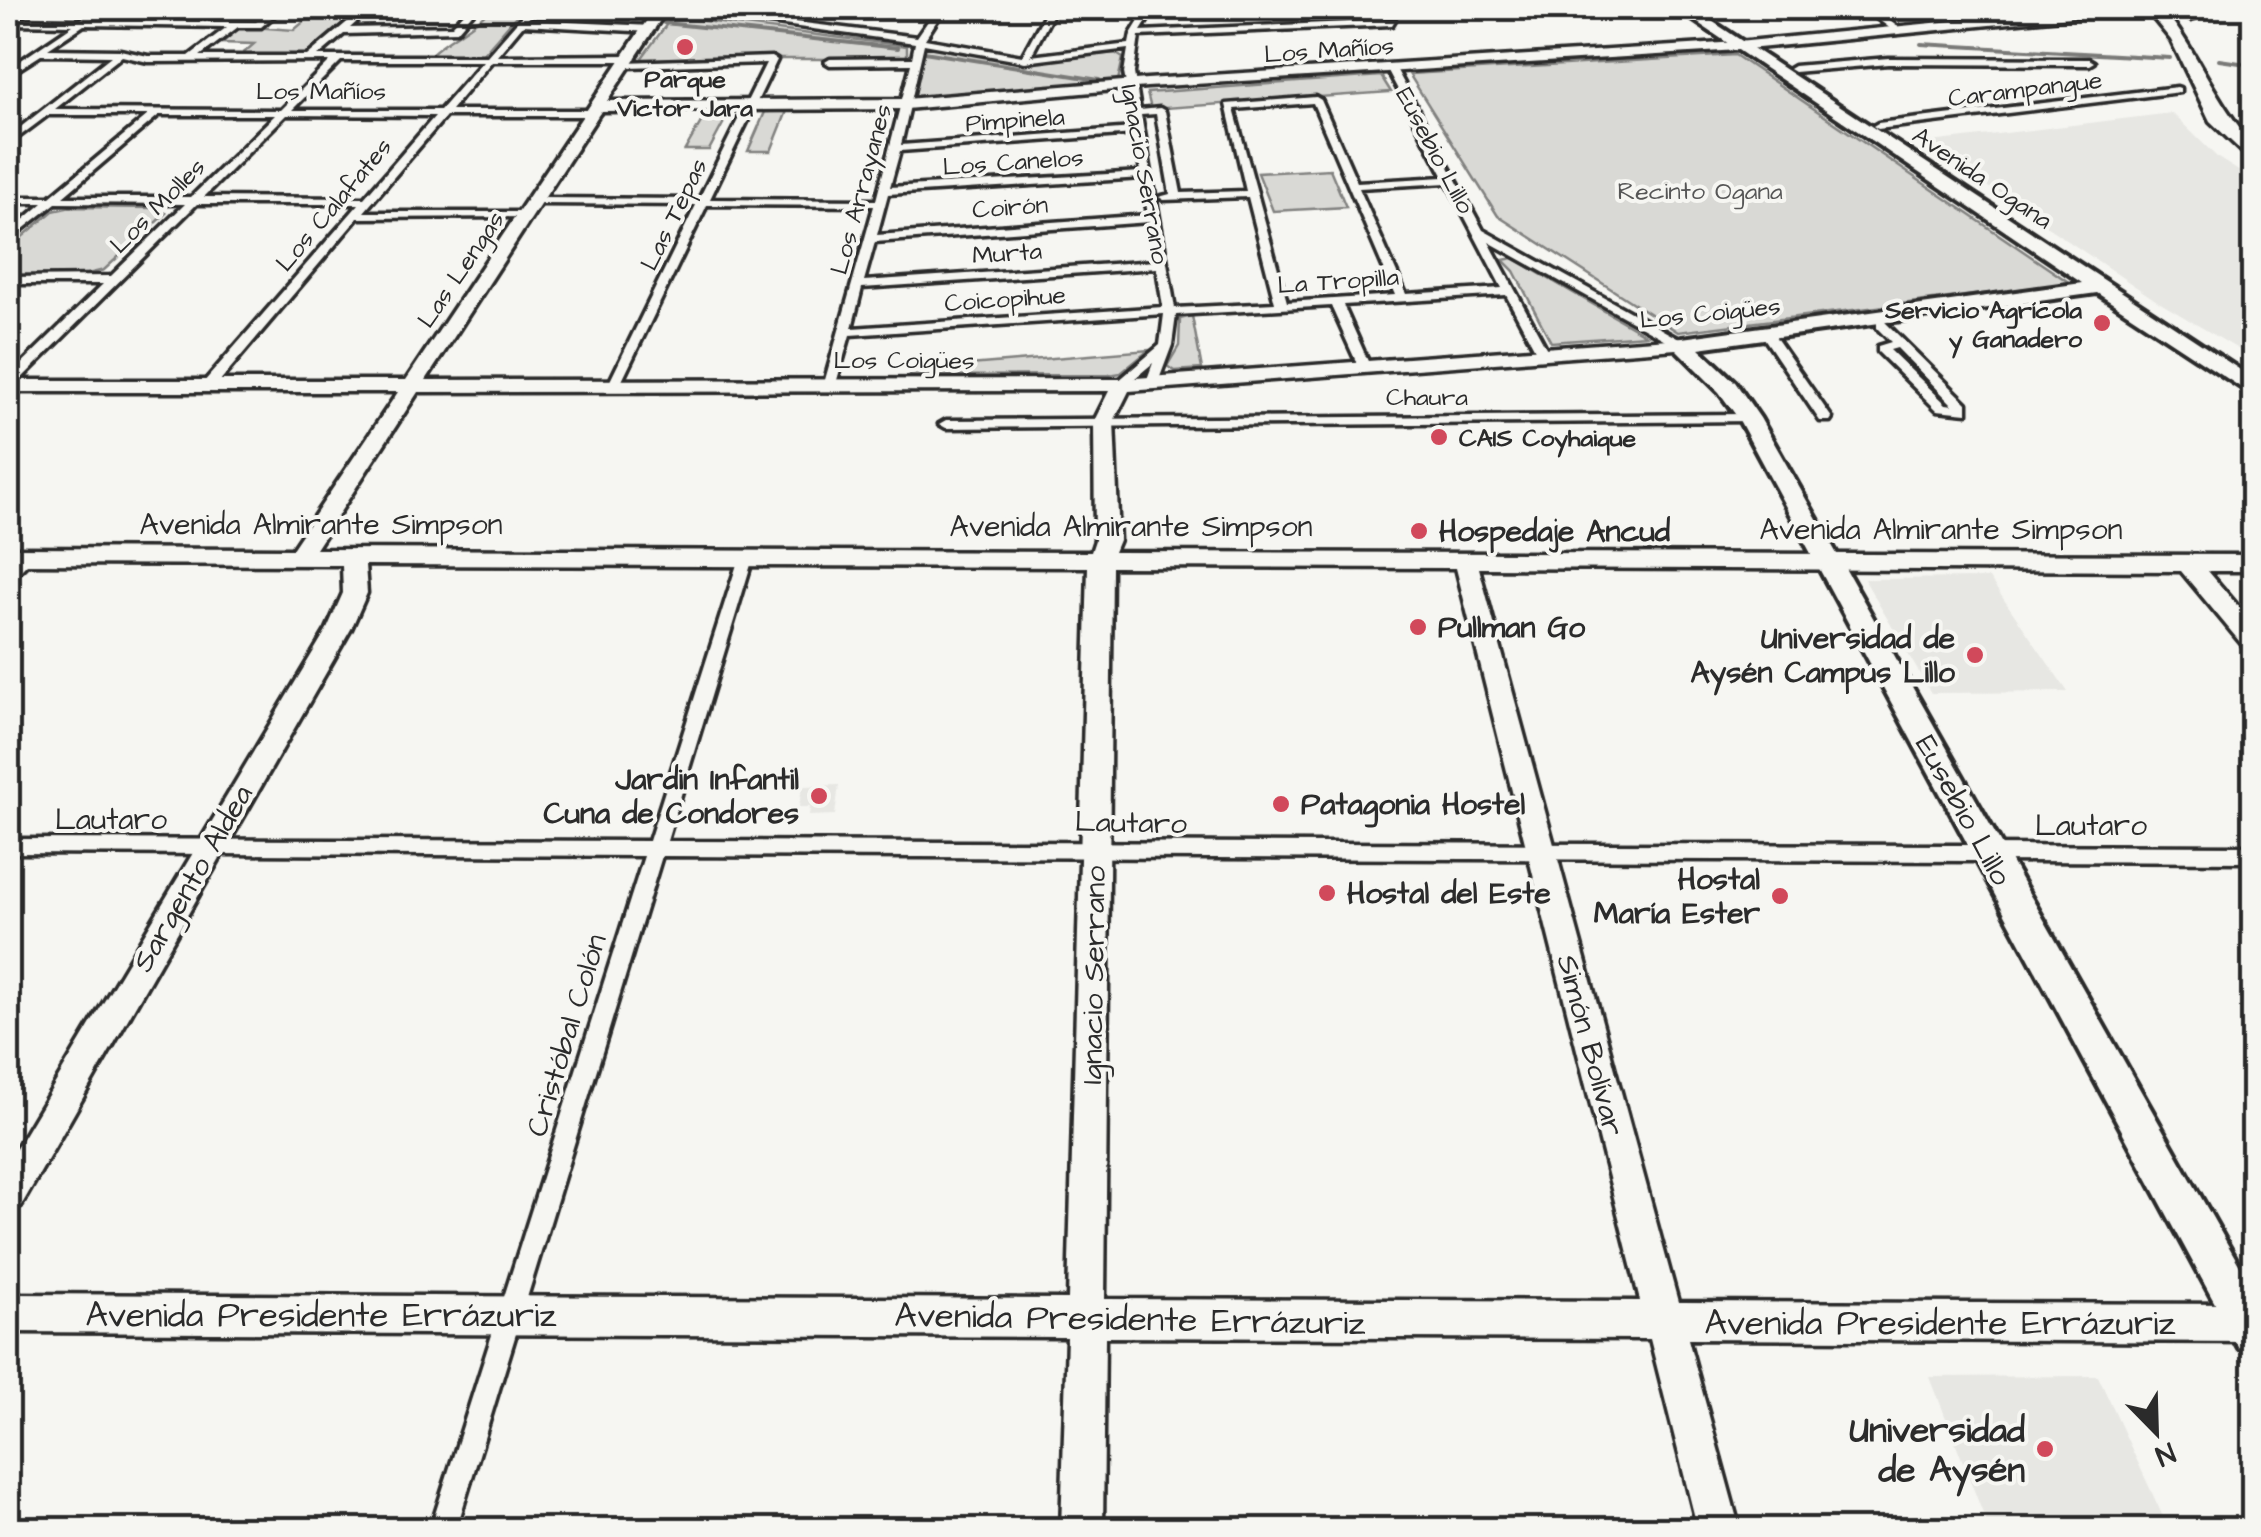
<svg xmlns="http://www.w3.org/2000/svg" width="2261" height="1537" font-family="'Architects Daughter',sans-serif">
<rect width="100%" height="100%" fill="#f6f6f2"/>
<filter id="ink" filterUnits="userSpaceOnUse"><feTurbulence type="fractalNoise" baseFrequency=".01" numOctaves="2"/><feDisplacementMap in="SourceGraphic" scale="20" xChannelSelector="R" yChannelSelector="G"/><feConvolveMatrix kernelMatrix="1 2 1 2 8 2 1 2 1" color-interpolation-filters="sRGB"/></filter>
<g filter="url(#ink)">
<g fill="#e7e7e3">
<polygon points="2172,113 2218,158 2253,180 2253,358 2157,301 1923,143"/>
<polygon points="1989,578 1991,581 2068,692 1931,693 1864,579"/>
<polygon points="839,785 835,815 809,816 810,807 799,807 802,786"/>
<polygon points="2098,1376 2165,1521 2060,1521 2062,1529 1989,1529 1930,1377"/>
</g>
<g fill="#d9d9d5" stroke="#828280" stroke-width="2.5">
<polygon points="320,8 359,8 306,57 239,57 254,44 222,43 241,26 294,30"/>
<path d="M 491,8 L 523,8 L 481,56 L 430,55 C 450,36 473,28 491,8 Z"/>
<polygon points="542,8 654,8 642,25 529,20"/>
<polygon points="672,17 907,46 907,59 641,59"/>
<polygon points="925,46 1037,60 1115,53 1123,58 1117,85 914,99"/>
<polygon points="1735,55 2070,283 1678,332 1498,216 1409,74"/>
<polygon points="1381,76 1391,92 1151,109 1147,93"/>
<polygon points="708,110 730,111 709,150 685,150"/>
<polygon points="787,111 771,151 748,151 765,112"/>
<polygon points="1330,169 1346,207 1273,211 1258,173"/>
<polygon points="71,207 155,208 166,213 104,270 72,278 8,278 8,249 53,211"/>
<polygon points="1513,258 1646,335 1551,342 1514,271 1503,260"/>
<polygon points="1192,316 1202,369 1174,371 1167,366 1179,346 1180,319"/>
<polygon points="1149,350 1121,373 1109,375 910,376 910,370"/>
</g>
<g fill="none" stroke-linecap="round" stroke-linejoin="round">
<g stroke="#7a7a78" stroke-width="4">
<polyline points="581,8 636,19"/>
<polyline points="664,23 898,48"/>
<polyline points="1921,44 2170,58"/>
<polyline points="924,52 1099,80"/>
<polyline points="2219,60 2254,65"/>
<polyline points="1406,71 1730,53"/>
<polyline points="1149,87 1374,73"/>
</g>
<defs>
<g id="street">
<path d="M 98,8 L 107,8 L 91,20 L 172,21 L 190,8 L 199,8 L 183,21 L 256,22 L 274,8 L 283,8 L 261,27 L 238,27 L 200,56 L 307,56 L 364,8 L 372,8 L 350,28 L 452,26 L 469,8 L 477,8 L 457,31 L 344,34 L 318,56 L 487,56 L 529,8 L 537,8 L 527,20 L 651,26 L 655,29 L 651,32 L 523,25 L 497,56 L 631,55 L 636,58 L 631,61 L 492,61 L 451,110 L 595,110 L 600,113 L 595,116 L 446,116 L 364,212 L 526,212 L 531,215 L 530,217 L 358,218 L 213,389 L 203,389 L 203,383 L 359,204 L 197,204 L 13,387 L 8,388 L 8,377 L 103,284 L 8,284 L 8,277 L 111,276 L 185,204 L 56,203 L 8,241 L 8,233 L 43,203 L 8,203 L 8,197 L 50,197 L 148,115 L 48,115 L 8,145 L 8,137 L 111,56 L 41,55 L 8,76 L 8,69 L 73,25 L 8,24 L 8,19 L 80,20 ZM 84,25 L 227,27 L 189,56 L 148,56 L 120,50 L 48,49 ZM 122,56 L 148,62 L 330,61 L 281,110 L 55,109 ZM 341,61 L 483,61 L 440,110 L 292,110 ZM 159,115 L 275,115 L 191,197 L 63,197 ZM 286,115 L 435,116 L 364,198 L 204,197 Z"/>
<path d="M 660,8 L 681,8 L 917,37 L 937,8 L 945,8 L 925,39 L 1022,56 L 1048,8 L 1056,8 L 1031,56 L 1129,44 L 1131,34 L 1147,8 L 1155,8 L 1154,10 L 1284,8 L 1280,11 L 1151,15 L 1141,31 L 1395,20 L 1392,25 L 1139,36 L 1134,73 L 1140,110 L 1160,108 L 1165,111 L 1181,193 L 1246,191 L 1226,104 L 1316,97 L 1321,100 L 1357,182 L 1444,177 L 1386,67 L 1394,65 L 1483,230 L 1688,344 L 1678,347 L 1489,242 L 1550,355 L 1548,358 L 1538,355 L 1506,295 L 1343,305 L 1371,368 L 1365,372 L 1359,368 L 1331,306 L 1176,315 L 1172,345 L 1157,385 L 1152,386 L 1146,382 L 1153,363 L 1122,389 L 1117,388 L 1117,382 L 1160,345 L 1164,314 L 850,335 L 835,387 L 829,391 L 823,387 L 874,206 L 707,205 L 619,387 L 613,391 L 608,390 L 607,387 L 696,205 L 536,204 L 531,201 L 536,198 L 699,199 L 766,63 L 628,67 L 625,66 L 625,62 L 772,57 L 777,60 L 710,199 L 876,200 L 911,64 L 830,65 L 825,62 L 830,59 L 912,58 L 915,43 ZM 924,44 L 1025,62 L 1128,49 L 1124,73 L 1131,111 L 1128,113 L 1131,116 L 1134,128 L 901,145 ZM 1313,103 L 1395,295 L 1287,302 L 1234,109 ZM 1156,114 L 1170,194 L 1159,197 L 1164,200 L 1248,197 L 1275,303 L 1175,308 L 1141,115 ZM 1135,134 L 1141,172 L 890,187 L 900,151 ZM 1142,178 L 1148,215 L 877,235 L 888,194 ZM 1447,183 L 1502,288 L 1406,294 L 1359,188 ZM 1149,222 L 1156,261 L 864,281 L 875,242 ZM 1157,268 L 1163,307 L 852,328 L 862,288 Z"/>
<polygon points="1863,8 1872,8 1898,27 1891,29"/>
<polygon points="2173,8 2182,8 2198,18 2191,20"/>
<polygon points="1889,58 2089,59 2094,62 2089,65 1889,64 1794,72 1789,69 1794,66"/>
<polygon points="2177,87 2180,88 2180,92 1878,129 1873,126 1878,123"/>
<path d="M 1877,322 L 1885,322 L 1967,403 L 1967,413 L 1937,410 L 1878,352 L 1878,346 L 1891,342 L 1877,328 ZM 1897,348 L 1953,405 L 1946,404 L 1890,350 Z"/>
<polygon points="1764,332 1772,332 1832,418 1830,421 1820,421 1762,335"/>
<polygon points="2254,364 2254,372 2246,374 2240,370"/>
<polygon points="1749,414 1756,418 1754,421 946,428 939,424 946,420"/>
<polygon points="27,551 32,553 34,556 32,559 13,578 8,579 8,566"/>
<polygon points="746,553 753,558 667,841 2254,846 2254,862 662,856 456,1530 430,1530 644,856 8,853 8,839 649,841 739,558"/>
</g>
<path id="secondary" d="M 655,8 L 668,8 L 607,101 L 906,99 L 1147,79 L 1738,42 L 2086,8 L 2127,8 L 2121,12 L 1738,50 L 1147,87 L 906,109 L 601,111 L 426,380 L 1122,379 L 1682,338 L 1689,340 L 1689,348 L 1129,391 L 1114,421 L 1119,540 L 1114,552 L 2254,555 L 2254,571 L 2208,571 L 2254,625 L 2254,651 L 2245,648 L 2181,571 L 1479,568 L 1678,1302 L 2254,1304 L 2254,1342 L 1688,1339 L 1740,1530 L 1698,1530 L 1650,1339 L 1105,1337 L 1103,1530 L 1061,1530 L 1067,1337 L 8,1332 L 8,1294 L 1068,1299 L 1088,567 L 365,565 L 367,593 L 351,629 L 21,1206 L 8,1211 L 8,1162 L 327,629 L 343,593 L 342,565 L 8,564 L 8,548 L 292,549 L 398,392 L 8,392 L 8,380 L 406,380 ZM 1109,391 L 1094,421 L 1095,540 L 1091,552 L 316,549 L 418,392 ZM 1112,567 L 1456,568 L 1640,1301 L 1105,1299 Z"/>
<polygon id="primary" points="1676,8 1692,8 2254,379 2254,396 2097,293 1699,348 1735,382 1760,418 2254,1291 2254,1354 2239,1348 1738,418 1719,392 1671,344 1682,338 2082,283"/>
<path id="highway" d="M 2145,8 L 2162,8 C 2198,51 2215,103 2254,144 L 2254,163 L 2210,121 L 2171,40 Z"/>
</defs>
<use href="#street" stroke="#2b2b2b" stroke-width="7"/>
<use href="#secondary" stroke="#2b2b2b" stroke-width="7"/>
<use href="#primary" stroke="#2b2b2b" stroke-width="8"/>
<use href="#highway" stroke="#2b2b2b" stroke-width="7"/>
<use href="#street" fill="#f6f6f2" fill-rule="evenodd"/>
<use href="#secondary" fill="#f6f6f2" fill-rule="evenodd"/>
<use href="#primary" fill="#f6f6f2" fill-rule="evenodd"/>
<use href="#highway" fill="#f6f6f2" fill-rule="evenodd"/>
</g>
</g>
<g fill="#d1495b" stroke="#f6f6f2" stroke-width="4">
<circle cx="685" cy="47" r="10"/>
<circle cx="2102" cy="323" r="10"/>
<circle cx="1439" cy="437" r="10"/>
<circle cx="1419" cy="531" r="10"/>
<circle cx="1418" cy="627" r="10"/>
<circle cx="1975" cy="655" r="10"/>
<circle cx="819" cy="796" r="10"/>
<circle cx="1281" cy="804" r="10"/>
<circle cx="1327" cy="893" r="10"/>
<circle cx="1780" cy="896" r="10"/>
<circle cx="2045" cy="1449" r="10"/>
</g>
<g text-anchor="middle" stroke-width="8" stroke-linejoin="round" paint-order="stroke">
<g font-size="25" fill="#2b2b2b" stroke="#f6f6f2">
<text transform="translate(1329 49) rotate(-4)" y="9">Los Mañíos</text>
<text transform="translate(2025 88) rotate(-7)" y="9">Carampangue</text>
<text x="321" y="99">Los Mañíos</text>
<text transform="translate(1015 119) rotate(-4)" y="9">Pimpinela</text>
<text transform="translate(1436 150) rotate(62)" y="9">Eusebio Lillo</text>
<text transform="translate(1013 161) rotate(-4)" y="9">Los Canelos</text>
<text transform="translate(1146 174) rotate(80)" y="9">Ignacio Serrano</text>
<text transform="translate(1983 177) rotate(34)" y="9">Avenida Ogana</text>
<text transform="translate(860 189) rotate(-75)" y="9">Los Arrayanes</text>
<text transform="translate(333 204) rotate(-50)" y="9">Los Calafates</text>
<text transform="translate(157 205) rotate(-45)" y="9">Los Molles</text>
<text transform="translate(1010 206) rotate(-4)" y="9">Coirón</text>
<text transform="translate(673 214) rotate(-64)" y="9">Las Tepas</text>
<text transform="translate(1007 252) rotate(-4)" y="9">Murta</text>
<text transform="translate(460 269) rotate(-56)" y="9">Las Lengas</text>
<text transform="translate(1338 280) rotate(-4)" y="9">La Tropilla</text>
<text transform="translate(1005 298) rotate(-4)" y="9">Coicopihue</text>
<text transform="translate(1710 312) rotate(-6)" y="9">Los Coigües</text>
<text x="904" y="368">Los Coigües</text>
<text x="1427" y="405">Chaura</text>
</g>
<g font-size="25" font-weight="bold" fill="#2b2b2b" stroke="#f6f6f2">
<text x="685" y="87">Parque<tspan x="685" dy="29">Victor Jara</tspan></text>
<text x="2082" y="318" text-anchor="end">Servicio Agrícola<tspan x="2082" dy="29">y Ganadero</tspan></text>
<text x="1459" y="446" text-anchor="start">CAIS Coyhaique</text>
</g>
<g font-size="25" fill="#565656" stroke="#f6f6f2">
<text x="1700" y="199">Recinto Ogana</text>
</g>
<g font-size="30" fill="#2b2b2b" stroke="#f6f6f2">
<text x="321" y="534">Avenida Almirante Simpson</text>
<text x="1131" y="536">Avenida Almirante Simpson</text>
<text x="1941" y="539">Avenida Almirante Simpson</text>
<text transform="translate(1964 810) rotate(61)" y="10">Eusebio Lillo</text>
<text x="111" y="829">Lautaro</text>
<text transform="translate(1131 822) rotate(1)" y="10">Lautaro</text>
<text x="2091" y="835">Lautaro</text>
<text transform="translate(192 878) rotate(-60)" y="10">Sargento Aldea</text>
<text transform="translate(1093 975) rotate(-89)" y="10">Ignacio Serrano</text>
<text transform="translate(566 1035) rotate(-73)" y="10">Cristóbal Colón</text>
<text transform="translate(1591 1045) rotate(75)" y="10">Simón Bolívar</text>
</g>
<g font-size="30" font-weight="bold" fill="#2b2b2b" stroke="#f6f6f2" text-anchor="start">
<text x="1439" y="541">Hospedaje Ancud</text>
<text x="1438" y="637">Pullman Go</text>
<text x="1955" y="648" text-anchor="end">Universidad de<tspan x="1955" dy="34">Aysén Campus Lillo</tspan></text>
<text x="799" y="789" text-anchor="end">Jardin Infantil<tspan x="799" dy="34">Cuna de Condores</tspan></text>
<text x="1301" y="814">Patagonia Hostel</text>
<text x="1760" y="889" text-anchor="end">Hostal<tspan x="1760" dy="34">María Ester</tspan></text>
<text x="1347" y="903">Hostal del Este</text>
</g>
<g font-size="35" fill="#2b2b2b" stroke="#f6f6f2">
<text x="321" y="1326">Avenida Presidente Errázuriz</text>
<text transform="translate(1130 1318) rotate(1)" y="12">Avenida Presidente Errázuriz</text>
<text x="1940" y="1334">Avenida Presidente Errázuriz</text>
</g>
<g font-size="35" font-weight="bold" fill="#2b2b2b" stroke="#f6f6f2" text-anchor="end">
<text x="2025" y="1441">Universidad<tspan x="2025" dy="40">de Aysén</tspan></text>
</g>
</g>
<rect width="2261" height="1537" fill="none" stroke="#f6f6f2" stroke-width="40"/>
<rect x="20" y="20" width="2221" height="1497" fill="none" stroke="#2b2b2b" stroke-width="4" filter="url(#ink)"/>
<g transform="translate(2156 1432) rotate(157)" stroke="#f6f6f2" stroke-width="8" paint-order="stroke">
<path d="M0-8L18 38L0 25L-18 38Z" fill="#2b2b2b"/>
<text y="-15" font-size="28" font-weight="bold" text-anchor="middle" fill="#2b2b2b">N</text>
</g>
</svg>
